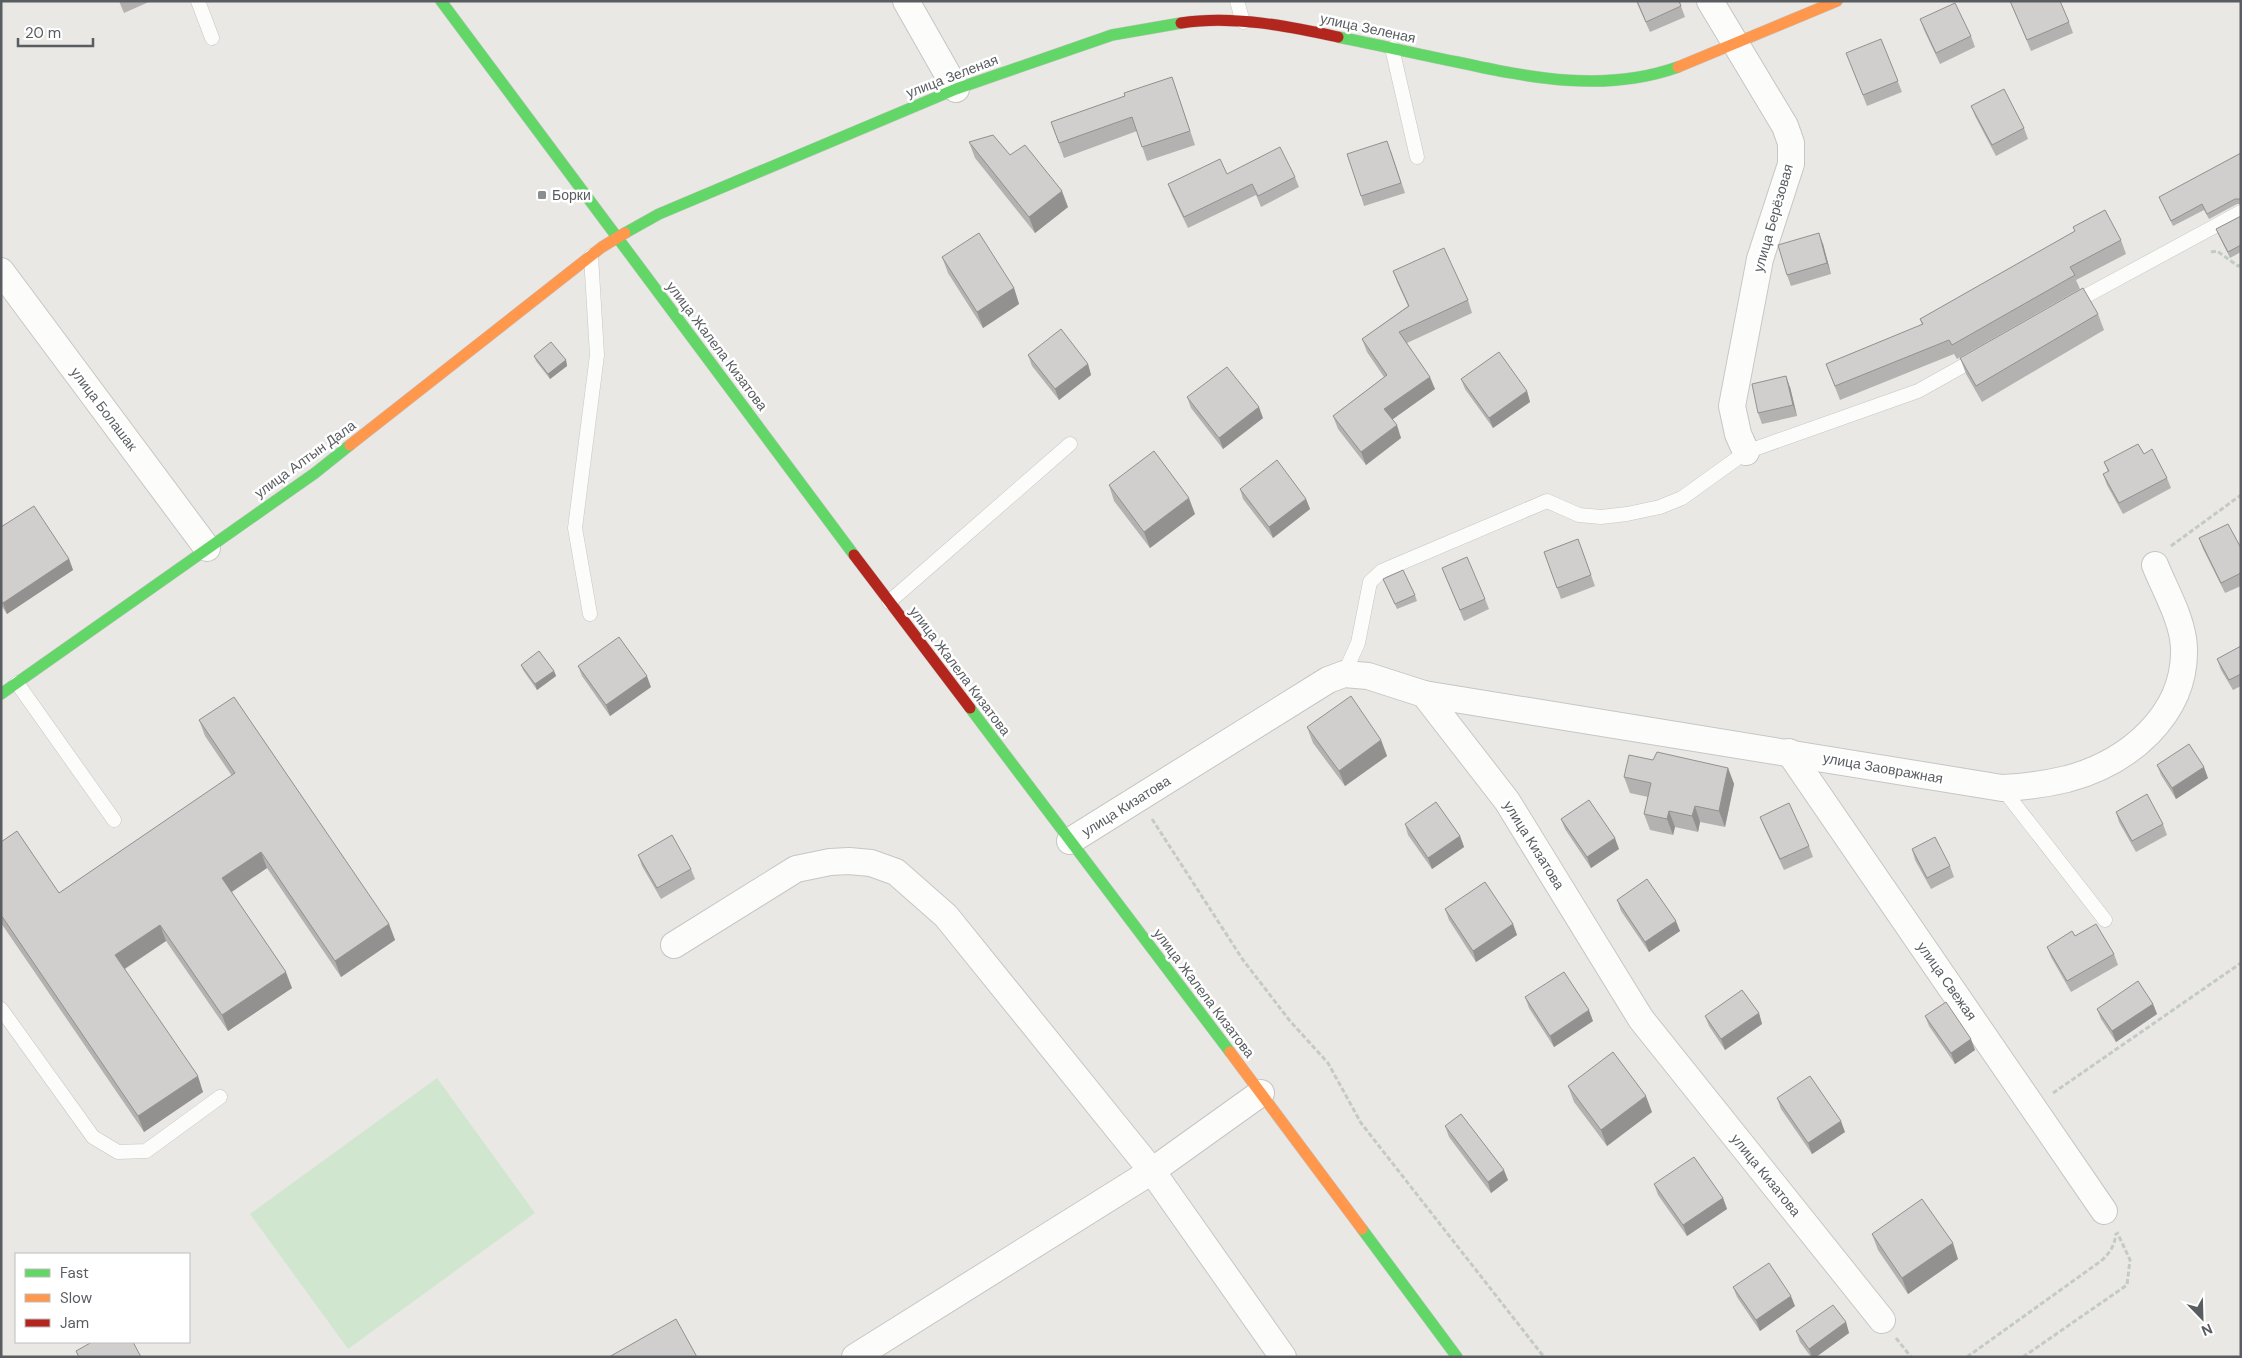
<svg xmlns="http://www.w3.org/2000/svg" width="2242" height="1358" font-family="'DM Sans',sans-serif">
<rect width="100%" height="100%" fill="#e9e8e4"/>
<polygon fill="#d1e6cf" points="437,1078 535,1213 348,1349 250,1214"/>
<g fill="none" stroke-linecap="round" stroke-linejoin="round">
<defs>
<g id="lane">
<polyline points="198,1 212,38"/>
<polyline points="1237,1 1243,22"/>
<polyline points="1392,48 1417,157"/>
<polyline points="2071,304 2241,212"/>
<polyline points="889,602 1070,444"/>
<polyline points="590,614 575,528 597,355 591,256"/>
<polyline points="1344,674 1358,643 1370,582 1382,571 1547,501 1579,515 1601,517 1627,514 1660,507 1682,498 1746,452 1918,391 1979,357"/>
<polyline points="17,683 114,820"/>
<polyline points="2002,788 2105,920"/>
<polyline points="1,1009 93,1137 118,1152 146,1151 220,1097"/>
</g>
<g id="street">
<polyline points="906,1 956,89"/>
<polyline points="1710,1 1785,126 1791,143 1791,164 1760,259 1732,406 1738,434 1746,452"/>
<polyline points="1,271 207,548"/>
<path d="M 1424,694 L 2002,788 C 2024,787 2046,784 2067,779 C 2128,763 2186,715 2184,648 C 2183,620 2165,590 2155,565"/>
<polyline points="1789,752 2104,1211"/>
<polyline points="1070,841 1328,680 1344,674 1368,676 1424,694 1507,801 1641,1019 1882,1320"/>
<polyline points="674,945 796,869 830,862 849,861 871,863 896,872 946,916 1152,1171 1283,1357"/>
<polyline points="855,1357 1152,1171 1261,1093"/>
</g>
<g id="fast">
<polyline points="441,1 854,555"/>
<path d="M 1338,37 C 1378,45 1418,54 1457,62 C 1531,78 1605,93 1678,67"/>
<polyline points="625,233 659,214 956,89 1112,35 1181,23"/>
<polyline points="1,694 315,473 350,445"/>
<polyline points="970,708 1230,1052"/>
<polyline points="1362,1229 1457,1357"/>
</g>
<g id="slow">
<polyline points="1678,67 1837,1"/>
<polyline points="350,445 602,247 625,233"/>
<polyline points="1230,1052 1362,1229"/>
</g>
<g id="jam">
<path d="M 1181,23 C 1233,15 1288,26 1338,37"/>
<polyline points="854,555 970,708"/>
</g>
</defs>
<use href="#lane" stroke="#c6c6c6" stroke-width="15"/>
<use href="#street" stroke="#c6c6c6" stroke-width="28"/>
<use href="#fast" stroke="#c5c5c4" stroke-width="12"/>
<use href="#slow" stroke="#c5c5c4" stroke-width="12"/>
<use href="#jam" stroke="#c5c5c4" stroke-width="12"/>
<g stroke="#c4cac7" stroke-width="3" stroke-dasharray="5 2.5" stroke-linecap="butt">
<polyline points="2211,252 2217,251 2238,266 2241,265"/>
<polyline points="2171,546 2241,495"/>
<polyline points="1152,819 1243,960 1290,1021 1328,1063 1361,1123 1544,1357"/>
<polyline points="2053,1093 2241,963"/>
<polyline points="1896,1338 1911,1357"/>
<path d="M 1967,1357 L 2101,1261 C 2110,1253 2115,1245 2116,1233"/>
<polyline points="2023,1357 2127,1285 2130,1260 2117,1232"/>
</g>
<use href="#lane" stroke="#fcfcfb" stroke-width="14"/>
<use href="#street" stroke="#fcfcfb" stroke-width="26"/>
<use href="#fast" stroke="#63d668" stroke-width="11"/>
<use href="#slow" stroke="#ff974d" stroke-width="11"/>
<use href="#jam" stroke="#b3261e" stroke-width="11"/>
</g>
<g fill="#b3b2b0">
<polygon points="119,1 151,1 124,13"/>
<polygon points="1636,1 1679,1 1685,17 1650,32"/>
<polygon points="2010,1 2069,22 2073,33 2031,51"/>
<polygon points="1920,19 1971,36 1975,47 1940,64 1924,30"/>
<polygon points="1881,39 1902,92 1867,106 1850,63"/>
<polygon points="1172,77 1195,145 1147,161 1137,131 1064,158 1051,122 1125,96"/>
<polygon points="1971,106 2024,128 2028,139 1996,156 1975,116"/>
<polygon points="969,142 1068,207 1035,233 975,158"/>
<polygon points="1391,151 1405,193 1364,206 1361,196"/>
<polygon points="2241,153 2241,204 2237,204 2209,219 2204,210 2173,226 2159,197"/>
<polygon points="1227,174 1295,177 1299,187 1261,207 1256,195 1188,228 1172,195 1168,184"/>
<polygon points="2241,216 2241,252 2230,258 2218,234 2216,229"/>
<polygon points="2073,227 2121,240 2126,254 2076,280 2080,289 1957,359 1954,354 1840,400 1826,364 1922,325 1920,319 2075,231"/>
<polygon points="1823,244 1831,274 1791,286 1787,275"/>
<polygon points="942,257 1014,288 1019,304 983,328 948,273"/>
<polygon points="1393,271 1468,300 1472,313 1407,343 1435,389 1392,419 1401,438 1366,465 1338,429 1333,416 1384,377 1367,352 1362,339 1408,306 1398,284"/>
<polygon points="2098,314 2104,330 1982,402 1966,374 1960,358"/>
<polygon points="1028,355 1088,364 1091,375 1059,400 1032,366"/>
<polygon points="534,356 566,360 567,366 550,379 536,361"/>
<polygon points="1461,379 1527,391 1530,402 1493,428 1465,389"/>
<polygon points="1790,387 1797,416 1762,424 1758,413"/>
<polygon points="1187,397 1263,418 1223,449 1191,408"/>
<polygon points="2144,454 2167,478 2171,488 2123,514 2107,485 2103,474 2108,472 2104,462"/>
<polygon points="1109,485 1195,514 1150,548 1114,501"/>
<polygon points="1240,489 1306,499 1310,509 1273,538 1243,499"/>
<polygon points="1,527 69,559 73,570 7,614 1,605"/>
<polygon points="2199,538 2241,548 2241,586 2225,593 2203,549"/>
<polygon points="1578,539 1595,586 1561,599 1544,552"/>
<polygon points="1442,568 1485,599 1489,609 1464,621"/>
<polygon points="1383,579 1415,595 1417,601 1397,609"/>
<polygon points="2241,646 2241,686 2233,690 2221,670 2217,659"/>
<polygon points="521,665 554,671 556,676 537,690 523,670"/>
<polygon points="578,666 651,687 610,716 582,676"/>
<polygon points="199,720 389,924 395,940 341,977 267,868 232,892 292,988 228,1031 166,941 125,969 203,1092 144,1132 1,923 1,842 59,893 232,776 205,736"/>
<polygon points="1307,727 1381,740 1387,756 1345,786 1313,743"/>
<polygon points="1653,760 1728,768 1734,784 1725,827 1700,822 1698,832 1675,827 1673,835 1650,830 1644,814 1648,797 1630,793 1624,777"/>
<polygon points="2157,765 2208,778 2176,799 2161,775"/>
<polygon points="2116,812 2163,824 2167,835 2136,852 2119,822"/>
<polygon points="1760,817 1809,846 1813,857 1784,870 1764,827"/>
<polygon points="1561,819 1619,849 1591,868 1565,829"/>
<polygon points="1405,824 1460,836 1464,847 1432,869 1408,835"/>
<polygon points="1912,849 1950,866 1954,877 1931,889 1915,860"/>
<polygon points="638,855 691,869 695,879 661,899 642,866"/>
<polygon points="1617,900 1680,931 1649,952 1621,911"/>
<polygon points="1445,909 1513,924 1517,935 1476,962 1449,920"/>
<polygon points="2075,936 2114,954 2118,965 2071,992 2051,957 2047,947"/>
<polygon points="1525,997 1593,1021 1554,1047 1529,1008"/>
<polygon points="2153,1004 2157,1014 2116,1042 2101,1019 2097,1009"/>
<polygon points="1759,1013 1762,1024 1725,1050 1709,1026 1705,1016"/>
<polygon points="1925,1016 1975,1050 1955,1064 1929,1026"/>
<polygon points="1568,1086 1652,1112 1607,1146 1574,1102"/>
<polygon points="1777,1098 1845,1132 1812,1154 1781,1109"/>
<polygon points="1445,1126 1508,1180 1491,1193 1449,1137"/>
<polygon points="1654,1184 1723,1198 1727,1209 1687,1236 1658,1195"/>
<polygon points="1872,1234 1958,1259 1908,1294 1878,1250"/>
<polygon points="1733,1287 1795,1306 1760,1331 1737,1297"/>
<polygon points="1846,1322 1849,1333 1816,1357 1811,1357 1800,1342 1796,1331"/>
</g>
<g fill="#929190">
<polygon points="1062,191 1068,207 1035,233 1029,217"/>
<polygon points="1819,233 1823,244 1831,274 1827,263"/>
<polygon points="1014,288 1019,304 983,328 977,312"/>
<polygon points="566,360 567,366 550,379 548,374"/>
<polygon points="1088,364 1091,375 1059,400 1055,389"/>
<polygon points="1786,376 1790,387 1797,416 1793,405"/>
<polygon points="1430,377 1435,389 1389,422 1384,409"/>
<polygon points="1527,391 1530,402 1493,428 1489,418"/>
<polygon points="1259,407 1263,418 1223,449 1219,438"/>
<polygon points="1397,425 1401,438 1366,465 1361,452"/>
<polygon points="1189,498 1195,514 1150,548 1144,532"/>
<polygon points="1306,499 1310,509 1273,538 1269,527"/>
<polygon points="69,559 73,570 7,614 3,603"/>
<polygon points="554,671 556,676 537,690 535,684"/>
<polygon points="647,676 651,687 610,716 606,705"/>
<polygon points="1381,740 1387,756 1345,786 1339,771"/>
<polygon points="2204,767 2208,778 2176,799 2172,788"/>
<polygon points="1728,768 1734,784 1725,827 1719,811"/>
<polygon points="1695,806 1700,822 1698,832 1692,816"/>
<polygon points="1669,811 1675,827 1673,835 1667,819"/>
<polygon points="1460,836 1464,847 1432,869 1428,858"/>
<polygon points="1615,838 1619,849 1591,868 1587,857"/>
<polygon points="261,852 267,868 228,894 222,878"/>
<polygon points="1676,921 1680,931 1649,952 1645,942"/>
<polygon points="389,924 395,940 341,977 335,961"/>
<polygon points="1513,924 1517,935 1476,962 1473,951"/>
<polygon points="160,925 166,941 121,971 115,955"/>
<polygon points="286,972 292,988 228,1031 222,1015"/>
<polygon points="2153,1004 2157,1014 2116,1042 2112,1031"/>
<polygon points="1589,1010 1593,1021 1554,1047 1550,1036"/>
<polygon points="1759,1013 1762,1024 1725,1050 1721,1039"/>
<polygon points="1971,1039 1975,1050 1955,1064 1951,1053"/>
<polygon points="198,1076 203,1092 144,1132 138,1116"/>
<polygon points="1646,1096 1652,1112 1607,1146 1601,1130"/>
<polygon points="1841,1121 1845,1132 1812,1154 1808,1143"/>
<polygon points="1504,1170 1508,1180 1491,1193 1488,1182"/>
<polygon points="1723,1198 1727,1209 1687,1236 1683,1225"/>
<polygon points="1953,1243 1958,1259 1908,1294 1902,1278"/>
<polygon points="1791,1296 1795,1306 1760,1331 1756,1320"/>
<polygon points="1846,1322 1849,1333 1816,1357 1812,1357 1809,1349"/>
</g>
<g fill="#d0cfcd" stroke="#929190">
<polygon points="1637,1 1679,1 1681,6 1646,22"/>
<polygon points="2010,1 2060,1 2069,22 2027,40"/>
<polygon points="1955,3 1971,36 1936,53 1920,19"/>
<polygon points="1881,39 1898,81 1863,95 1846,53"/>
<polygon points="1172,77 1190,131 1142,147 1132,117 1059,143 1051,122 1125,96 1124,93"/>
<polygon points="2004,89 2024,128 1992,145 1971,106"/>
<polygon points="993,135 1010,155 1025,145 1062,191 1029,217 969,142"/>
<polygon points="1387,141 1401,183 1361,196 1347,154"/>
<polygon points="1280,147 1295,177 1258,196 1252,184 1184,217 1168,184 1220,159 1227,174"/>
<polygon points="2241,153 2241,199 2235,199 2207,214 2202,204 2171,221 2159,197"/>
<polygon points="2105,210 2121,240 2070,267 2075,275 1952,345 1949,340 1835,386 1826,364 1923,324 1920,319 2075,231 2073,227"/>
<polygon points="2241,216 2241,245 2228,252 2216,229"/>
<polygon points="979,233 1014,288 977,312 942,257"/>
<polygon points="1819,233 1827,263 1787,275 1778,245"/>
<polygon points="1444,248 1468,300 1399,332 1430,377 1384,409 1397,425 1361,452 1333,416 1387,375 1362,339 1409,306 1393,271"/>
<polygon points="2083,288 2098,314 1976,386 1960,358"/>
<polygon points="1061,329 1088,364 1055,389 1028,355"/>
<polygon points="551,342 566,360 548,374 534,356"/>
<polygon points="1499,352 1527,391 1489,418 1461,379"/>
<polygon points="1227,367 1259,407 1219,438 1187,397"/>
<polygon points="1786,376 1793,405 1758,413 1752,384"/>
<polygon points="2138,444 2144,454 2152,449 2167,478 2119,503 2103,474 2109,471 2104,462"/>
<polygon points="1154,451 1189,498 1144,532 1109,485"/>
<polygon points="1277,460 1306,499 1269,527 1240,489"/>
<polygon points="34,506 69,559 3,603 1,601 1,527"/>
<polygon points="2228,524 2241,548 2241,573 2221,583 2199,538"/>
<polygon points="1578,539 1591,575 1557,588 1544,552"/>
<polygon points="1467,557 1485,599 1460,610 1442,568"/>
<polygon points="1403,570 1415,595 1395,604 1383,579"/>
<polygon points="619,637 647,676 606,705 578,666"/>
<polygon points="2241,646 2241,674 2229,680 2217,659"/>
<polygon points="539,651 554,671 535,684 521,665"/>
<polygon points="1351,696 1381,740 1339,771 1307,727"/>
<polygon points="234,697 389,924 335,961 261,852 222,878 286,972 222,1015 160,925 115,955 198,1076 138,1116 1,915 1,842 17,831 59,893 235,773 199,720"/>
<polygon points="2189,744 2204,767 2172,788 2157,765"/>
<polygon points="1657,752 1728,768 1719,811 1695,806 1692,816 1669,811 1667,819 1644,814 1651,783 1624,777 1629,755 1653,760"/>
<polygon points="2147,794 2163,824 2132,841 2116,812"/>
<polygon points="1589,800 1615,838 1587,857 1561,819"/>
<polygon points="1436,802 1460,836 1428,858 1405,824"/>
<polygon points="1789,803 1809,846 1780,859 1760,817"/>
<polygon points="672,835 691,869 657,888 638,855"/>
<polygon points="1935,837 1950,866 1927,878 1912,849"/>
<polygon points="1647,879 1676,921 1645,942 1617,900"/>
<polygon points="1485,882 1513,924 1473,951 1445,909"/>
<polygon points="2096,924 2114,954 2067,981 2047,947 2072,931 2075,936"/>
<polygon points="1564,972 1589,1010 1550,1036 1525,997"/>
<polygon points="2138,981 2153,1004 2112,1031 2097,1009"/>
<polygon points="1742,990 1759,1013 1721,1039 1705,1016"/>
<polygon points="1946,1002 1971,1039 1951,1053 1925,1016"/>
<polygon points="1613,1052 1646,1096 1601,1130 1568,1086"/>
<polygon points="1810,1076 1841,1121 1808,1143 1777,1098"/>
<polygon points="1461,1114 1504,1170 1488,1182 1445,1126"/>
<polygon points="1694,1157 1723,1198 1683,1225 1654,1184"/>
<polygon points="1922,1199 1953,1243 1902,1278 1872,1234"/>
<polygon points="1769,1263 1791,1296 1756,1320 1733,1287"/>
<polygon points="1833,1305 1846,1322 1809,1349 1796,1331"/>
<polygon points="676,1319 697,1357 609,1357"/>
<polygon points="92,1342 133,1342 141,1357 79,1357 76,1351"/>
</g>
<rect fill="#8b8e8f" stroke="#fff" stroke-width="2" x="537" y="190" width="10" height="10" rx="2.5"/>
<g text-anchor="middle" stroke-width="5" stroke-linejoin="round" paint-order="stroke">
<g font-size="14" fill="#595d61" stroke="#fff">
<text transform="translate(1368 28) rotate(12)" y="5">улица Зеленая</text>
<text transform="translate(952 76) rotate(-21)" y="5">улица Зеленая</text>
<text transform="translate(1773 218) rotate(-74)" y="5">улица Берёзовая</text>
<text transform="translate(717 346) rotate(53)" y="5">улица Жалела Кизатова</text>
<text transform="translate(104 409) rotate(53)" y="5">улица Болашак</text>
<text transform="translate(305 459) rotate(-36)" y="5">улица Алтын Дала</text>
<text transform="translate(960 671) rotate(53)" y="5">улица Жалела Кизатова</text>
<text transform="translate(1883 768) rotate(10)" y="5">улица Заовражная</text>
<text transform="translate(1126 806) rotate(-32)" y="5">улица Кизатова</text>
<text transform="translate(1534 845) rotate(58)" y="5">улица Кизатова</text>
<text transform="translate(1947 981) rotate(55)" y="5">улица Свежая</text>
<text transform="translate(1204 993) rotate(53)" y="5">улица Жалела Кизатова</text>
<text transform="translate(1766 1175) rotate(51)" y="5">улица Кизатова</text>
</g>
<g font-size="14" fill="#595d61" stroke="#fff" text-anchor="start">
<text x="552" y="200">Борки</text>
</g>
</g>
<rect width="2242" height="1358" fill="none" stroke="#595d61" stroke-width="5"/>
<rect x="15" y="1253" width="175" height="90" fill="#ffffff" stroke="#bdbec0"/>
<rect x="25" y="1269" width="25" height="8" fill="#63d668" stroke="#bdbec0"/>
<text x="60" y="1278" font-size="15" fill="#595d61">Fast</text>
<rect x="25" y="1294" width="25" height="8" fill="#ff974d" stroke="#bdbec0"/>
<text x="60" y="1303" font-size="15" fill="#595d61">Slow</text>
<rect x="25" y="1319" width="25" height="8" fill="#b3261e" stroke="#bdbec0"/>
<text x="60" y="1328" font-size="15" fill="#595d61">Jam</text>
<g transform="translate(2202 1318) rotate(157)" stroke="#ffffff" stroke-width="4" paint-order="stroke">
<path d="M0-4L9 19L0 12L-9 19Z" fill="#595d61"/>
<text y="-8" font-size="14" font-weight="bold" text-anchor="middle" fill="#595d61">N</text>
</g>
<path d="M18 38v8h75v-8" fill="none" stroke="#595d61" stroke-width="2.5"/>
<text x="25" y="38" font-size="15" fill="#595d61" stroke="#ffffff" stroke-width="4" paint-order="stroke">20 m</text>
</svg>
